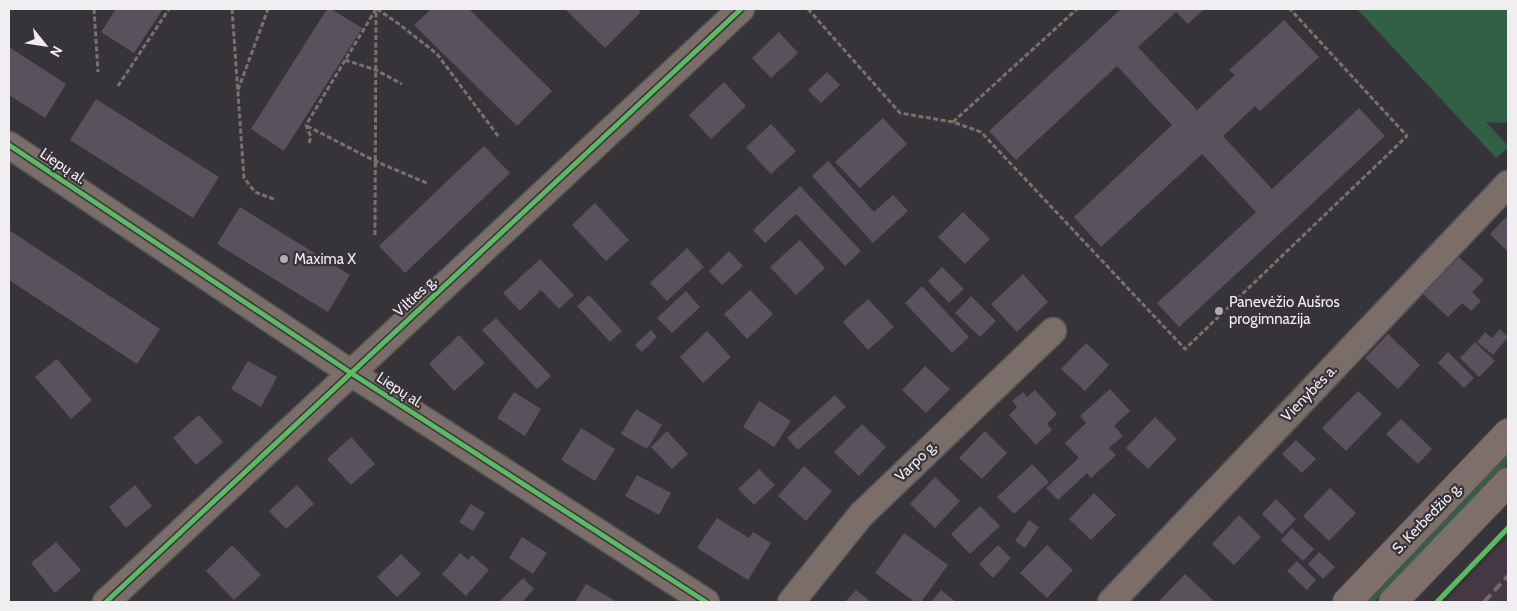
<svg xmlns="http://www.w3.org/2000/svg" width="1517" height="611" font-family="Cabin,sans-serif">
<rect width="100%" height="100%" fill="#373439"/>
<polygon fill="#453743" points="1508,537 1508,602 1445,602"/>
<g fill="#316044">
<polygon points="1357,9 1508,9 1508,121 1502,123 1486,122 1508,146 1508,148 1496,158"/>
<polygon points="1508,450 1508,463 1374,602 1362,602"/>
</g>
<g fill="#59515c">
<polygon points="116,9 163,9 134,53 101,32"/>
<polygon points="327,9 331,9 362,28 284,151 251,129"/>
<polygon points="431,9 469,9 552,91 517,126 414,25"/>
<polygon points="565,9 637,9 641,12 605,48"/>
<polygon points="1121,9 1204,9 1188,24 1176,12 1138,47 1197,110 1235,75 1229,70 1284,20 1319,57 1260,111 1255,106 1223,136 1272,189 1359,108 1385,136 1179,327 1157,303 1256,212 1202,154 1101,247 1074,217 1172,125 1117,66 1016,160 989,131"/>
<polygon points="779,32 798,53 771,78 752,58"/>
<polygon points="9,47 66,84 45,118 9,95"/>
<polygon points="827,72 840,85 821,103 808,90"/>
<polygon points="724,82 746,106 711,139 689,115"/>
<polygon points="96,99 219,177 193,218 70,140"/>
<polygon points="883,118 907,144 860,188 835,162"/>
<polygon points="771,124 796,151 771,174 746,147"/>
<polygon points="484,146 510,173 405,273 379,246"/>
<polygon points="828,161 874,212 893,195 908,211 873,243 812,176"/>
<polygon points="800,186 861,251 845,266 796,214 765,243 753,230"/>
<polygon points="595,203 629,240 606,261 572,225"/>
<polygon points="240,207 350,275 328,312 217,244"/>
<polygon points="963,212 990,239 965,264 938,237"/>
<polygon points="1508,215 1508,252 1490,234"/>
<polygon points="9,230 160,329 137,364 9,280"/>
<polygon points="800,240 825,268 796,295 770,267"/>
<polygon points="687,248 704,267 667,301 650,283"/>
<polygon points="729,251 743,266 722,285 709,271"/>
<polygon points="1459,257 1484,280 1472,292 1481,301 1471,311 1462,303 1448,317 1423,294"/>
<polygon points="540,259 574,295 559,309 541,290 520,311 503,293"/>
<polygon points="942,267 964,289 949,303 928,281"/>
<polygon points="1023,274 1048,302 1017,332 991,304"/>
<polygon points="922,286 969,337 952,353 905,303"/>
<polygon points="750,290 773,314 747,339 724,314"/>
<polygon points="686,291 700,307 672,333 657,318"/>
<polygon points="589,295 622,331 610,342 577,306"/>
<polygon points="971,296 996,321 980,337 955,313"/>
<polygon points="868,299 894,327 868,350 843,322"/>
<polygon points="496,318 551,376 537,389 482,330"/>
<polygon points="1500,329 1508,337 1493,355 1477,342 1485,332 1492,338"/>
<polygon points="651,330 657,337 642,352 635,345"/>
<polygon points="707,331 731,357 703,383 680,357"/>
<polygon points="1388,334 1420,365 1398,389 1365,358"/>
<polygon points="459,335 485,363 454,391 429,364"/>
<polygon points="1475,342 1495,361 1479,377 1460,358"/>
<polygon points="1086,343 1109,365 1085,391 1061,369"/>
<polygon points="1448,352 1474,378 1464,388 1438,363"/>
<polygon points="57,359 92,400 71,419 35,377"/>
<polygon points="248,361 277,377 261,407 231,389"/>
<polygon points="925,366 950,389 926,413 902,390"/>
<polygon points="1110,389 1130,411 1114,426 1123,436 1109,448 1116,455 1091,478 1087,473 1058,500 1046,488 1079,458 1065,443 1086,423 1080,416"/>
<polygon points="1035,390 1057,414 1047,424 1052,430 1036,445 1009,415 1017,407 1012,401 1023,392 1027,397"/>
<polygon points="1358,391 1382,414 1346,451 1322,428"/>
<polygon points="514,392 541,409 525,436 497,418"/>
<polygon points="835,395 846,407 798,450 787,438"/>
<polygon points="759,401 791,421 774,447 743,427"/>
<polygon points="636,409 662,425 647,449 621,434"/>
<polygon points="199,415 223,442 196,465 173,438"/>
<polygon points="1155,417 1177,439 1148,469 1126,448"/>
<polygon points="1401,419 1432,449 1418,464 1386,434"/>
<polygon points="862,424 886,447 859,476 834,452"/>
<polygon points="581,428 615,449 595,481 561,460"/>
<polygon points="667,431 688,454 672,469 651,447"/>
<polygon points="985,431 1007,453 982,479 959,458"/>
<polygon points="351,437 375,464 351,485 327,459"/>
<polygon points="1296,440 1316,459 1302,473 1282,454"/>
<polygon points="1032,464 1049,482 1014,514 997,497"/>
<polygon points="804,466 832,491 806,521 778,496"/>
<polygon points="759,469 775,485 754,505 738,489"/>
<polygon points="637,475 671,493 659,515 625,496"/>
<polygon points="935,477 960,501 935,528 910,504"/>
<polygon points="135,485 152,506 126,528 109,507"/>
<polygon points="297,485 314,504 286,529 269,511"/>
<polygon points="1330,488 1356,513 1329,541 1303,516"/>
<polygon points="1094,493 1116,515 1091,540 1069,519"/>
<polygon points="1276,499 1296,519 1282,534 1262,514"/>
<polygon points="471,504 485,513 473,531 459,522"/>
<polygon points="980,506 1000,526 970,554 951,534"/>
<polygon points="1239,515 1261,537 1234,565 1212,544"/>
<polygon points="717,518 749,538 753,532 771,543 748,580 697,548"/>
<polygon points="1029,520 1039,527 1025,548 1015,541"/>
<polygon points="1292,528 1314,549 1303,561 1281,540"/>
<polygon points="904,533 948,565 921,602 915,602 875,573"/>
<polygon points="522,537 547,553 533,574 509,558"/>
<polygon points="56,542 81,570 55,593 31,563"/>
<polygon points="232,545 261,575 234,600 206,571"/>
<polygon points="998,545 1011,558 993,578 979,564"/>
<polygon points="1047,545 1073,570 1047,598 1020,573"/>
<polygon points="1319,552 1335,567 1323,579 1308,564"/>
<polygon points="460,553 468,560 472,555 489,570 466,596 442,574"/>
<polygon points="401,554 421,574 397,597 377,577"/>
<polygon points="1297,561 1316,580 1307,590 1287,571"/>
<polygon points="1185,574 1215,602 1158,602"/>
<polygon points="523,578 534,589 522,602 499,602"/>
<polygon points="586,584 617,602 575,602"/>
<polygon points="856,590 871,602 848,602 846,601"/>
<polygon points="941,590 956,602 931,602"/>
</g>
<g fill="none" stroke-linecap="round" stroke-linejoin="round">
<defs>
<g id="minor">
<polyline points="9,145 351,373 706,602"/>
<polyline points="106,602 741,9"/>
<polyline points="791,602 861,515 1053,331"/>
<polyline points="1111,602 1508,184"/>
</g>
<g id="secondary">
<polyline points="1347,602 1508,433"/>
<polyline points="1393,602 1508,482"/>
</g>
</defs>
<use href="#minor" stroke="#555356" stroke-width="29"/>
<use href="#secondary" stroke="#555356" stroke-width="30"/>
<g stroke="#7a716f" stroke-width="3" stroke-dasharray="5 2.5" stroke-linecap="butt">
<polyline points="94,9 98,72"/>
<polyline points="232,9 244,178 255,192 276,200"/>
<polyline points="377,9 399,24 437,54 498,136"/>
<polyline points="808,9 900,113 953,122 981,132 1185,349 1407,136 1290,9"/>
<polyline points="345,60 376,70 402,84"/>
<polyline points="118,86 169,9"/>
<polyline points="238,90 268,9"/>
<polyline points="953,122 1077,9"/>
<polyline points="307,126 375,161 429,184"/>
<polyline points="309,143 311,137 306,125 376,9"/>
<polyline points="375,235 376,9"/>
</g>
<use href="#minor" stroke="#7b6d68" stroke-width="26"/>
<use href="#secondary" stroke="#7e6f6a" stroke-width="28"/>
<polyline stroke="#706a69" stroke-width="4" stroke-dasharray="10 5" stroke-linecap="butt" points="1484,602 1508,576"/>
<defs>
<g id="cycleway">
<polyline points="9,145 351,373 706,602"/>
<polyline points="106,602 741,9"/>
<polyline points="1437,602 1508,528"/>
</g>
</defs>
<use href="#cycleway" stroke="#38333a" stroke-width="8"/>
<use href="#cycleway" stroke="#5cba63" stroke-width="5"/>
</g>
<g fill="#b0adb1" stroke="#38333a" stroke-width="2">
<circle cx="284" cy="259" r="5"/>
<circle cx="1219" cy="311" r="5"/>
</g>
<g text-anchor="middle" stroke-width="4.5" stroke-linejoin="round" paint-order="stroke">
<g font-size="15" fill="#f1eef2" stroke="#38333a">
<text transform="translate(63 166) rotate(34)" y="5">Liepų al.</text>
<text transform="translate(415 296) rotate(-43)" y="5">Vilties g.</text>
<text transform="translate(400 390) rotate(33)" y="5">Liepų al.</text>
<text transform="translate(1309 393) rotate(-46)" y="5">Vienybės a.</text>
<text transform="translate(916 461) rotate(-44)" y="5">Varpo g.</text>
<text transform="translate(1427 518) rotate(-46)" y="5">S. Kerbedžio g.</text>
</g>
<g font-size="15" fill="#f1eef2" stroke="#38333a" text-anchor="start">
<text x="294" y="264">Maxima X</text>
<text x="1229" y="307">Panevėžio Aušros<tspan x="1229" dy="17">progimnazija</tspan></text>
</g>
</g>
<rect width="1517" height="611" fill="none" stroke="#f1eef2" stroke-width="20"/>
<g transform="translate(45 45) rotate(120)" stroke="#38333a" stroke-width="4" paint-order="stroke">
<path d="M0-4L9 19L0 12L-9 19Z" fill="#f1eef2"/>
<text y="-8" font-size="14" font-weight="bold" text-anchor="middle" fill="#f1eef2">N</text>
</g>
</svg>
